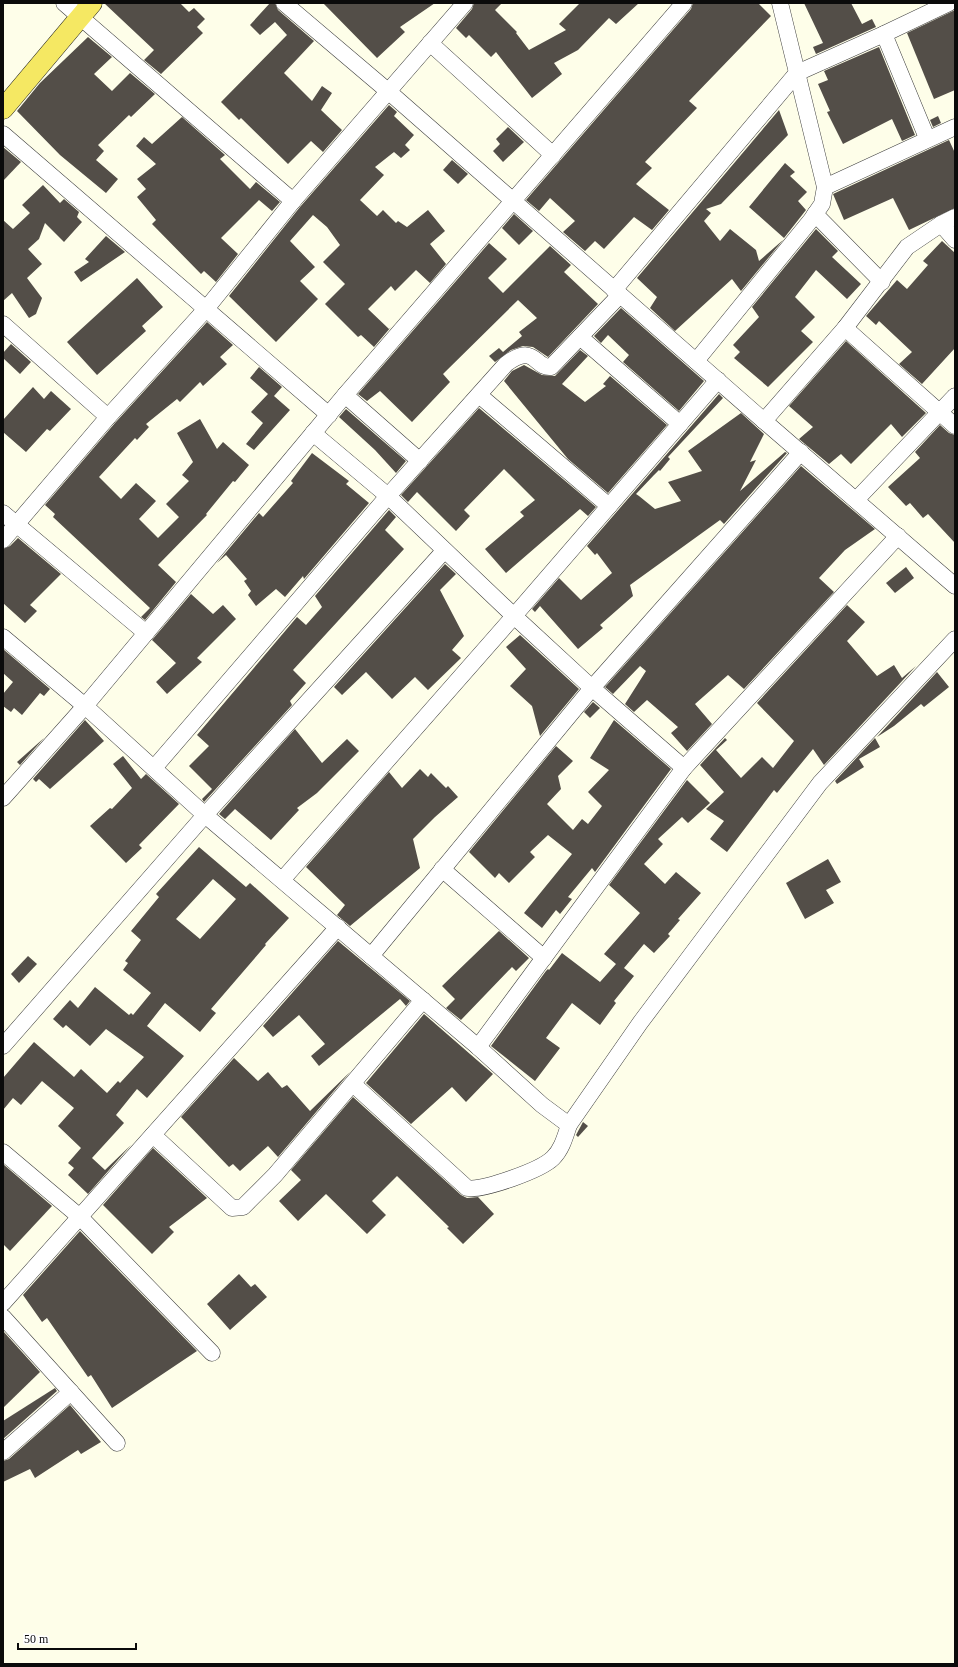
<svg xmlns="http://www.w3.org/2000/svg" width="958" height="1667" font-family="Georgia,serif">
<rect width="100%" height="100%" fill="#fefee9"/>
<g fill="#534e48" fill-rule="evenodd">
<polygon points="104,3 180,3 189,12 194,8 205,19 197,27 203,33 161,74 144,60 154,50"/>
<polygon points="270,3 275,3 278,10 314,41 284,73 312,101 322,86 332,93 321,110 342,130 323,152 311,141 288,164 241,118 239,120 221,102 287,35 275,22 260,35 250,25"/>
<polygon points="323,3 435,3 400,27 405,32 377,58"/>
<polygon points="474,3 502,3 495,10 517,32 516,33 529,50 566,30 559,24 580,3 639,3 616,24 609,18 578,50 554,63 562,74 532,98 496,52 491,57 469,35 466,38 456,28 472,9"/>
<polygon points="693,3 758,3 771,16 689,101 697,108 645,162 652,168 636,184 669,210 652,230 634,217 604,249 595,241 585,251 563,232 575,221 550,198 539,211 526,200 691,9"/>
<polygon points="804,3 851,3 862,24 872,19 876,27 816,54 813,47 823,43"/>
<polygon points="955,10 955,90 934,99 907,33"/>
<polygon points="88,37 112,57 94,74 112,91 130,73 155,94 131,117 129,115 98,145 104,151 96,160 118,179 106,193 60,155 17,111 40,83"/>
<polygon points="879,47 915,135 902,141 892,119 843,144 827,112 830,111 818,84 828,80 824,71"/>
<polygon points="389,105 397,112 394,116 414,135 405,145 410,150 401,158 394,152 375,167 384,175 360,200 377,216 383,210 396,223 398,221 407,227 428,210 445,231 430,244 446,264 430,283 416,270 395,291 391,286 368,309 389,329 391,327 374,347 361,335 358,337 325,304 345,284 323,262 340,245 327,227 313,215 290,241 315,267 300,281 318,299 276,342 229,296 300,207"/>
<polygon points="779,110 788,135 721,204 706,209 711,213 704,221 720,241 730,229 756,250 759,261 783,240 741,291 732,279 675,331 650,308 657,297 637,278"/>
<polygon points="938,116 941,123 933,127 930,120"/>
<polygon points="182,117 225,155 220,159 250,189 256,182 280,202 272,211 259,200 221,238 238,254 216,282 204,271 201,274 152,224 156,220 137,197 146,189 137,179 156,164 136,146 144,137 152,144"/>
<polygon points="508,127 524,142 503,162 493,151 500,144 496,139"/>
<polygon points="949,140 955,153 955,208 909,230 893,198 844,220 833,194"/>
<polygon points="3,147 21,162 3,181"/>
<polygon points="452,160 468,174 458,184 443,170"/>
<polygon points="785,163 795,172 790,176 807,192 798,201 806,210 784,238 749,207"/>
<polygon points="43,185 60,203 64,199 79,212 77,217 82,222 64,242 45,223 39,239 28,249 42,264 27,278 42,298 36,314 29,318 12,293 3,301 3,220 13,229 30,213 22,205"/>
<polygon points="514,214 533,231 519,245 502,228"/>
<polygon points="816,229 838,251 832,257 861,284 847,299 816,270 795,297 815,317 801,331 813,342 768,387 734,358 740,352 733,345 759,317 752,307"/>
<polygon points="106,236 125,252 81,282 74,272 89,262 85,259"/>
<polygon points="942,241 955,253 955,348 922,384 899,364 912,352 879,321 876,325 866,316 897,280 907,289 928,265 923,261"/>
<polygon points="489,243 507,259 488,278 503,293 550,246 571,265 564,272 598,304 548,357 533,347 523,346 511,350 495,362 489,356 499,348 503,352 522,336 519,332 537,318 518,300 443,374 450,382 412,422 380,391 367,401 358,394"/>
<polygon points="137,278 163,307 142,326 146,331 97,375 67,342"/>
<polygon points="621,308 704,381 679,411 623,362 629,355 608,335 601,343 594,336"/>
<polygon points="207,322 233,345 220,357 227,364 203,386 200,382 180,402 177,399 146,424 149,427 137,440 135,438 99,477 121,499 136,483 156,501 139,519 158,538 179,517 166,504 189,481 182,475 193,462 177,433 200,419 217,449 223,442 249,465 235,482 233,481 206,514 207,515 158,565 176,582 185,571 145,620 141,617 150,608 53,517 55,514 45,505 115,423"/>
<polygon points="846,341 926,413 902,437 891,424 851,464 841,454 829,464 799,439 813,427 789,406"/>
<polygon points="11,344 31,362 20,374 3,358 3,353"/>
<polygon points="580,350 588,356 562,384 585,402 606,386 603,384 610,376 667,425 608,493 568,459 504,381 512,371 524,365 542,375 555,376"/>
<polygon points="259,367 282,387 274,396 290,410 254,450 246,444 263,423 251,412 268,394 250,378"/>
<polygon points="33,387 44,399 51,391 71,409 50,431 47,429 26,452 3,432 3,420"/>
<polygon points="719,394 723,398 668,457 670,459 660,471 659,470 654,475 636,494 639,496 655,509 681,501 668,482 702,471 688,451 741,413 764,434 750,462 756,460 740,491 785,452 787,453 724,524 720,520 630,585 633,596 600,625 603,628 578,649 540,606 535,612 532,609 559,578 581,600 612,573 597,553 595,555 587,546"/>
<polygon points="479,408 596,507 588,516 580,509 506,573 485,549 524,516 520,512 535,500 504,469 464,510 470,516 456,531 417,492 408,502 401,495"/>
<polygon points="346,409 406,461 396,473 375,450 339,417"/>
<polygon points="940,425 949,433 955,435 955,543 928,514 923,518 910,503 906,506 888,487 920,458 915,452"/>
<polygon points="312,453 349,481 346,484 369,503 304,579 303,576 285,597 276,589 256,606 248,595 251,591 244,581 247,579 226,555 217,563 259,513 263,517 293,483 291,481"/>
<polygon points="801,466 875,529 845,550 819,578 834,592 744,689 728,675 695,704 712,724 687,751 671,733 678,727 647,700 634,712 625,704 646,671 640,666 613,694 605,687"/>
<polygon points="389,510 396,517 385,530 404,549 293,670 306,683 290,701 292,705 204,802 202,799 212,789 189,766 209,746 197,735 297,617 306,625 322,607 315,596"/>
<polygon points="18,538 61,574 30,605 37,611 25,623 3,603 3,549 10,546"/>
<polygon points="445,564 456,574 440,590 464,636 452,650 461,658 428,690 415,677 392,699 366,672 342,695 334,687"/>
<polygon points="906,567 914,578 895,593 886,583"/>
<polygon points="191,594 213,614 223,605 236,619 197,658 202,662 167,694 156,682 176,663 152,640"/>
<polygon points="847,605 865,622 847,641 877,676 894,665 902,678 916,666 824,765 813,749 777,793 774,790 727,852 710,839 724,821 706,809 724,792 700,765 725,738 727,740 716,750 741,778 762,757 773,768 794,741 757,703"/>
<polygon points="520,635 579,689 540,736 532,706 510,686 526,669 506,647"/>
<polygon points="3,649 50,689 44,696 40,693 22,715 14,708 11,712 3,706 3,694 13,682 3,673"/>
<polygon points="937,672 949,687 924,707 921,704 894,726 877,737"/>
<polygon points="593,702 600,708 590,718 584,712"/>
<polygon points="85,720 104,741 50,789 39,779 36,782 33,779"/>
<polygon points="614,720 671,769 595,872 592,868 568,897 572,899 560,914 556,910 542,928 524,913 572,854 548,835 530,852 535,857 509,883 499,873 495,878 469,852 556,746 573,761 558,776 561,789 547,804 573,830 582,819 588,824 602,806 588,792 609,770 590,758"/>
<polygon points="295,729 322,763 347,739 359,751 317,793 297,808 299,810 271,840 235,809 225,819 219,814"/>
<polygon points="44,738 20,765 17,762"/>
<polygon points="875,738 880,747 859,759 864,767 837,784 835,781"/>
<polygon points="123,756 141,779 146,774 179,804 139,845 142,848 126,863 90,826 110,808 112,809 132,788 113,764"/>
<polygon points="420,769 428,777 431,773 446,788 448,786 458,797 435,817 413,839 420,868 350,926 337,915 345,905 306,867 389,772 402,788"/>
<polygon points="687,780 710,803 688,823 682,817 658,839 663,844 644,864 665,884 676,872 701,893 678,919 680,920 668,934 670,936 654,953 644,944 624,968 634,976 614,1001 616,1003 600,1025 572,1003 546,1038 560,1048 535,1081 491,1046 546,971 548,969 549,970 562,953 600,982 616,964 604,954 640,913 609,885"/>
<path d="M 199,847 L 246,887 L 250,883 L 289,918 L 265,944 L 266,945 L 211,1009 L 216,1013 L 200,1032 L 165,1003 L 147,1026 L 184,1056 L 147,1098 L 137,1089 L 116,1115 L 124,1123 L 92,1158 L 105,1170 L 131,1145 L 88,1194 L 68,1175 L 74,1168 L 68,1163 L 81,1148 L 58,1126 L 74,1108 L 42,1081 L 21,1105 L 13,1098 L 3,1110 L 3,1078 L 34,1042 L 74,1077 L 81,1069 L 107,1093 L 118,1081 L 120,1083 L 144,1057 L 106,1029 L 90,1046 L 66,1025 L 63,1028 L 53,1019 L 70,1000 L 78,1008 L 95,987 L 129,1015 L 131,1013 L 133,1015 L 151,993 L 123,970 L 128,963 L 125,961 L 141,940 L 131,931 L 159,897 L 156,894 ZM 213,879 L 236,899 L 200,939 L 176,919 Z"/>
<polygon points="828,859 841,882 826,890 834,903 805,919 786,883"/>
<polygon points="499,931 529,958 516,971 512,967 461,1020 446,1008 455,999 442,986"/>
<polygon points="338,941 410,1001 406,1006 400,999 319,1066 311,1056 325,1044 299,1015 273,1037 263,1026"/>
<polygon points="28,956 37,964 19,983 11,974"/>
<polygon points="424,1014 493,1074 466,1102 452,1087 411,1124 366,1083"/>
<polygon points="234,1058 258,1081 268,1072 282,1088 287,1085 310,1111 350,1072 278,1157 268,1146 240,1171 233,1164 229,1167 181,1117"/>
<polygon points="353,1097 461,1195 467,1198 478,1197 494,1214 463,1244 447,1228 449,1227 397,1176 372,1201 386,1215 367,1234 326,1194 298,1221 279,1201 301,1180 291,1170"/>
<polygon points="583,1122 588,1126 578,1137 576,1135"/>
<polygon points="153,1148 207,1198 169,1227 174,1232 152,1254 103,1205"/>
<polygon points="3,1164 52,1206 10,1251 3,1244"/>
<polygon points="80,1231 197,1351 112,1408 91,1375 88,1377 47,1318 42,1322 23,1295"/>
<polygon points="239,1274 251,1287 255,1284 267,1297 230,1330 207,1304"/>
<polygon points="3,1331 40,1372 3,1408"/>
<polygon points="55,1388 57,1391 3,1439 3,1421"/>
<polygon points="70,1405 101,1442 81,1454 78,1450 35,1478 30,1469 3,1482 3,1461 9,1459"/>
</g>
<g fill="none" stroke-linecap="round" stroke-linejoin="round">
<defs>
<g id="minor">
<polyline points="64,3 293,201"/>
<polyline points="284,3 389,92 764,421 955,586"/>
<polyline points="780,3 825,187 955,127"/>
<polyline points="430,43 553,155"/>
<polyline points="3,134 329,415"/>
<polyline points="927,138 884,34 949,3"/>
<polyline points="815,214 882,282"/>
<polyline points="941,224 955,240"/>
<polyline points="614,290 797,73 884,34"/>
<polyline points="3,324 108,417"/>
<polyline points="845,328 955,426"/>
<polyline points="580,337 680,424"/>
<polyline points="696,361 811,220 822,204 825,187"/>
<polyline points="345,395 420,461"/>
<polyline points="479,395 609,506"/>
<polyline points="764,421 845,328 907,247 941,224 955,217"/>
<polyline points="313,433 388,496 514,616 592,688 684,768"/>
<polyline points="856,500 955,396"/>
<polyline points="3,513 146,633"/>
<polyline points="3,540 108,417 206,309 293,201 465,3"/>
<polyline points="3,637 85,706 205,815 478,1047 542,1105 569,1125 640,1023 820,783 955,639"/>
<path d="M 154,768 L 388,496 L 506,364 C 535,342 535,369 551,367 L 620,295"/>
<polyline points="3,798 85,706 345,395 684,3"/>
<polyline points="442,869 544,958"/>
<polyline points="283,879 514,616 718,380"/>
<polyline points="371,956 592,688 801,452"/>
<polyline points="3,1046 205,815 444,551"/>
<polyline points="478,1047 684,768 898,536"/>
<path d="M 353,1084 L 467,1188 C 483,1191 541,1170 553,1158 C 562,1149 565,1137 569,1125"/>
<polyline points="153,1135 232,1208 243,1207 275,1175 423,1000"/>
<polyline points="3,1152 80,1217 212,1353"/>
<polyline points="3,1303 338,927"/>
<polyline points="3,1317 117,1443"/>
<polyline points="3,1452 71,1392"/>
</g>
<polyline id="major" points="3,109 92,3"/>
</defs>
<use href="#minor" stroke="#3e3e3e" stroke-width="17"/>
<use href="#major" stroke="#1c1c1c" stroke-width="21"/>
<use href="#minor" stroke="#fff" stroke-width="16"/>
<use href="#major" stroke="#f5e863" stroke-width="20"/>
</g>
<rect width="958" height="1667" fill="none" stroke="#0b0b0b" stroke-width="8"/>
<path d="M18 1643v6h118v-6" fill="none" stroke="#0b0b0b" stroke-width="2"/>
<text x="24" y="1643" font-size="12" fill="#0b0b0b" stroke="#ffffff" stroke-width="3" paint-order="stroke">50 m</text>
</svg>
